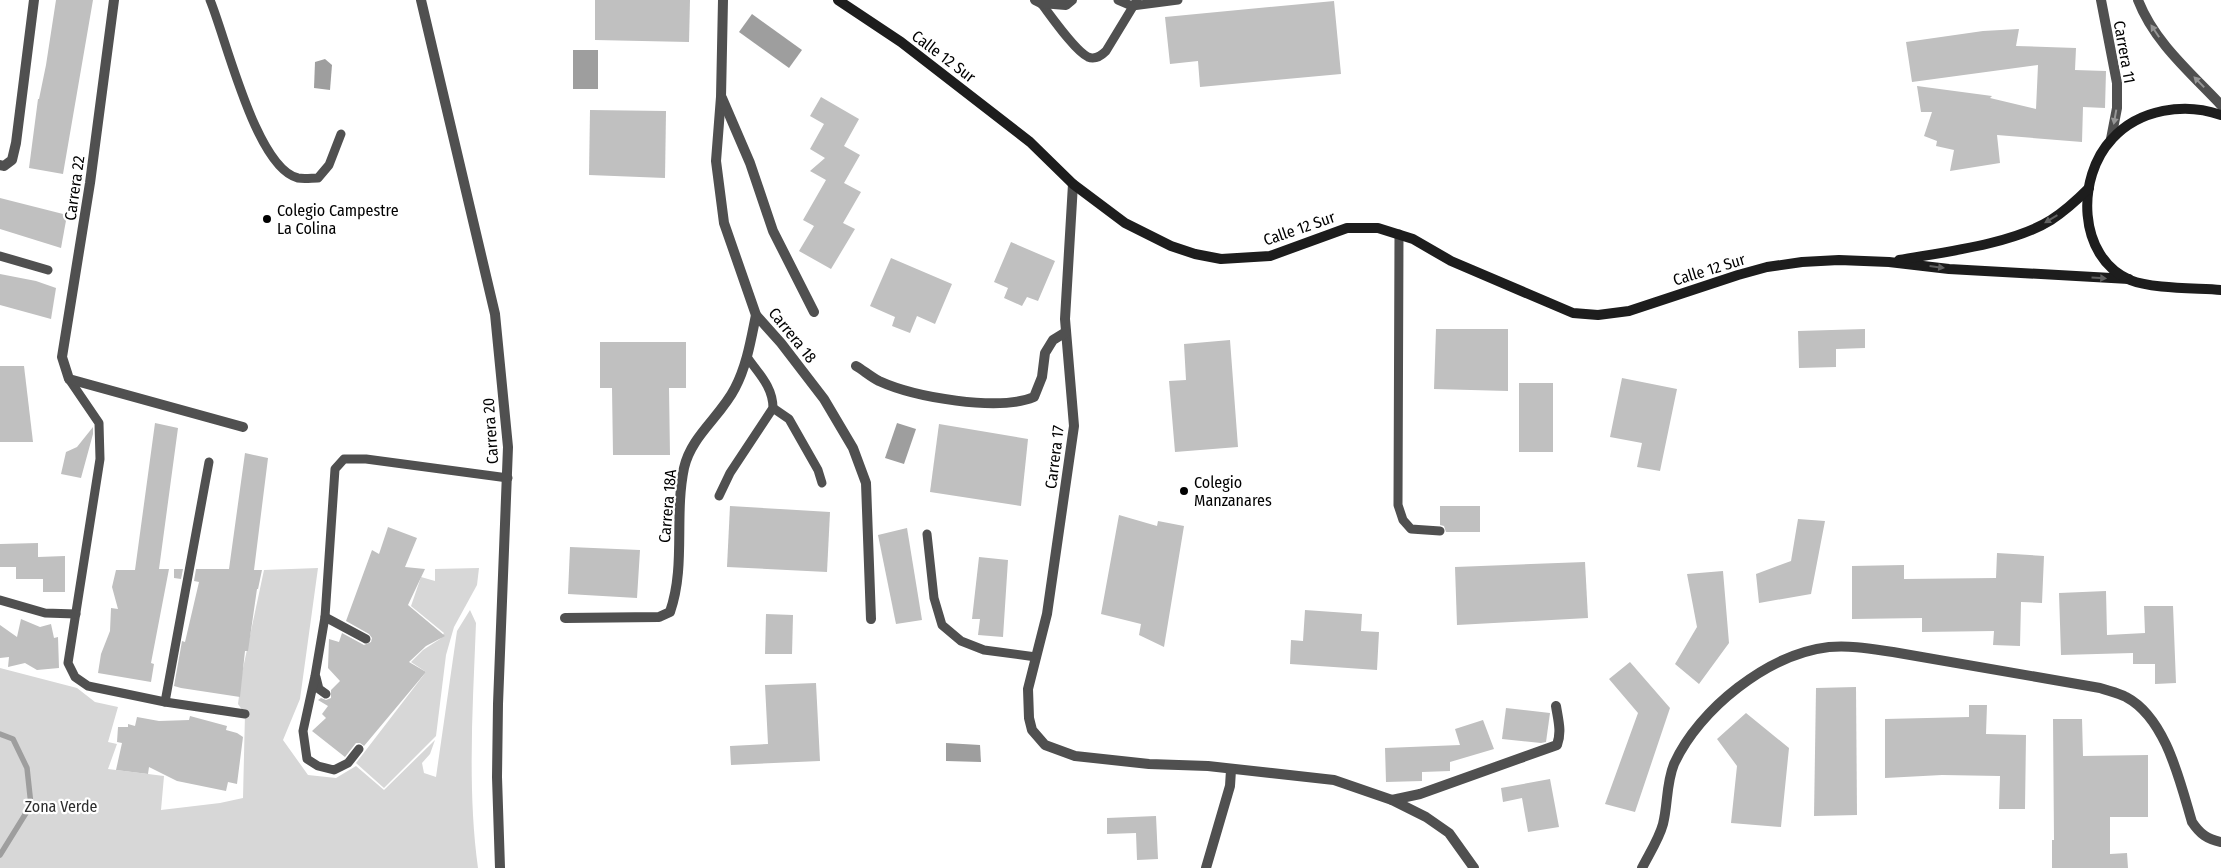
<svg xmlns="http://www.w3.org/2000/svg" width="2221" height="868" font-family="'Fira Sans Condensed',sans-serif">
<rect width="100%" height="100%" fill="#fff"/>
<g fill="#d7d7d7">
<path d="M 318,568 L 300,699 L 283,740 L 308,775 L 336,778 L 356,766 L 384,790 L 435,740 L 430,754 L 422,763 L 424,773 L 436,777 L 457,631 L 470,610 L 476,623 C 473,704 467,787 478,868 L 0,868 L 0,668 L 77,688 L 95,702 L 118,707 L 108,742 L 117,744 L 108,769 L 164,776 L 161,810 L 220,803 L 243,798 L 245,714 L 238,704 L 242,673 L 264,570 Z"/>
<polygon points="479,568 477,585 454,627 446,655 436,736 384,788 356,763 426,672 411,662 423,650 440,639 444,633 411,606 421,577 435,581 435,569"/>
</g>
<g fill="#9e9e9e">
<polygon points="752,14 802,50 789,68 739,32"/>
<rect x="573" y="50" width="25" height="39"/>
<polygon points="325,59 332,65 330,90 314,88 315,62"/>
<polygon points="897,423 916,429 904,464 885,458"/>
<polygon points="946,743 980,745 981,762 946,761"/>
</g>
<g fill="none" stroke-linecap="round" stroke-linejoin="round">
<polyline stroke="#9e9e9e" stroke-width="5.5" points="0,734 13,739 27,768 31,805 0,855"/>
</g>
<g fill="#c0c0c0">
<polygon points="56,0 93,0 63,174 29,168 38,99 39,99 46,65"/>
<polygon points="595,0 690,0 689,42 595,40"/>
<polygon points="1334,1 1341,74 1200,87 1198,61 1170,64 1165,17"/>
<polygon points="2019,29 2016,46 2076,48 2075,70 2106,71 2105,108 2083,107 2082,142 1997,135 2000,163 1950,171 1954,150 1936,146 1937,141 1924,136 1932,112 1921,112 1917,86 1992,96 1990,98 2036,109 2038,65 1912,82 1906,42 1983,31"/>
<polygon points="821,97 859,119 844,146 860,155 844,183 861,192 843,223 855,229 831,269 799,251 814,226 803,220 826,180 810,171 825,158 810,149 824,124 810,116"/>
<polygon points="590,110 666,111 665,178 589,175"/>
<polygon points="0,198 67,215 61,248 0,229"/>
<polygon points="1011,242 1055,261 1038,301 1027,297 1022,306 1004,298 1008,288 994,282"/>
<polygon points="891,258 952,284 935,324 917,316 910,333 892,326 895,317 870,306"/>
<polygon points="0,274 36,281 56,288 51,319 0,305"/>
<polygon points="1436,329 1508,329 1508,391 1434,389"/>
<polygon points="1865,329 1865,348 1836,349 1836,367 1799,368 1798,331"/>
<polygon points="1230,340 1238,447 1175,452 1169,381 1186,380 1184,344"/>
<polygon points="600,342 686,342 686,388 669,388 670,455 613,455 612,388 600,388"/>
<polygon points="0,366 24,366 33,442 0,442"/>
<polygon points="1622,378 1677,389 1660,471 1637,467 1642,443 1610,437"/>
<rect x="1519" y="383" width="34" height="69"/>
<polygon points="155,423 178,428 159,569 169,569 151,663 154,664 151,682 98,673 101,654 110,631 111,608 118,609 112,587 116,570 135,570"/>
<polygon points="939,424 1028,439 1021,506 930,492"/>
<polygon points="93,427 93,434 81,478 61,474 66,452 77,447"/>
<polygon points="245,453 268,458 254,570 262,570 258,589 257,589 248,651 245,651 240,697 181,688 174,686 182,641 185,642 199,582 194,581 196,569 229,569"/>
<polygon points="730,506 830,512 827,572 727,567"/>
<polygon points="1440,506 1480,506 1480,532 1446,532 1444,526 1440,525"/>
<polygon points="1119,515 1157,526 1158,521 1184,526 1164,647 1139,635 1141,624 1101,614"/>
<polygon points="1798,519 1825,521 1811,594 1759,603 1756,574 1791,561"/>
<polygon points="388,527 417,538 405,567 425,569 408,605 445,636 426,646 409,662 426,672 364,746 360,743 356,743 345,757 312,731 326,718 322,714 328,706 318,700 321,698 326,700 331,698 331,690 340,681 328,668 329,639 339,642 342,633 364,645 371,642 372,638 369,634 346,621 372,550 379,554"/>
<polygon points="907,528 922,620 896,624 878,535"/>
<polygon points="38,543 38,557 65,556 65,592 43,592 43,579 16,579 16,567 0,567 0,544"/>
<polygon points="570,547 640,550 637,598 568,594"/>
<polygon points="1997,553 2044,556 2042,603 2021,602 2020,646 1993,645 1994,631 1922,632 1922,618 1852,619 1852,566 1904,565 1904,579 1996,578"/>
<polygon points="979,557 1008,560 1003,637 978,635 980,619 972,619"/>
<polygon points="1585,562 1588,618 1457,625 1455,567"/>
<polygon points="174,569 183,569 181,579 174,578"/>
<polygon points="1723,571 1729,643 1699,684 1675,664 1697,627 1687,574"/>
<polygon points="2106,591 2107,635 2145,633 2144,606 2173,606 2176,683 2155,684 2155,664 2133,664 2133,653 2061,655 2059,593"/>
<polygon points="1305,610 1362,614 1361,631 1379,632 1377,670 1290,664 1291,640 1303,641"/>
<polygon points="766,614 793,615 792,654 765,654"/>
<polygon points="21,619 40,627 51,624 54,638 58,637 59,668 37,670 25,663 8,667 9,657 0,658 0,625 17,637"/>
<polygon points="1630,662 1670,708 1635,812 1605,804 1638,713 1609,679"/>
<polygon points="816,683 820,761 731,765 730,746 768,744 765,685"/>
<polygon points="1856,687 1857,815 1814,816 1816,688"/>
<polygon points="1969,705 1987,705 1986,734 2026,735 2025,809 1999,809 2000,776 1942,775 1885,778 1885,719 1969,717"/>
<polygon points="1506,708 1550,713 1546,742 1541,743 1502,739"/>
<polygon points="1746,713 1789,748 1781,827 1731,823 1737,766 1717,739"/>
<polygon points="190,716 227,726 226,730 237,733 243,737 237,784 228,782 226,791 177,781 149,767 148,774 116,770 122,743 117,742 118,727 128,727 128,724 135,726 137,717 159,721 189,720"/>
<polygon points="2053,719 2082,719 2083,756 2148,755 2148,817 2110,817 2110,854 2127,853 2128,868 2052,868 2052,840 2054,840"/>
<polygon points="1483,720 1494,749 1450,762 1450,771 1422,772 1422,781 1386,782 1385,748 1460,745 1455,729"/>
<polygon points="1550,779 1559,827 1528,832 1522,798 1503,802 1501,788"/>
<polygon points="1156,816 1158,859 1137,860 1136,833 1107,834 1107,818"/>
</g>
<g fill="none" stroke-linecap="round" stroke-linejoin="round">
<g stroke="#505050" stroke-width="9">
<path d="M 210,0 C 226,38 256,168 298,178 C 304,179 312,178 318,178 L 329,165 L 341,134"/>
<polyline points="1118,0 1132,6 1178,0"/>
<path d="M 1041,3 C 1051,16 1075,51 1088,57 C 1095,60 1101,56 1106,51 L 1137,0"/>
<polyline points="1399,234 1398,505 1403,520 1411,529 1440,531"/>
<polyline points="0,256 48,270"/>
<polyline points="69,379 99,423 100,459 68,663 75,677 88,686 165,702 245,714"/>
<polyline points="773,408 789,419 818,470 822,483"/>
<path d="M 719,496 L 730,473 L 773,408 C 773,387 759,374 747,357"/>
<polyline points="927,534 934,598 942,625 961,641 984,650 1036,657"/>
<polyline points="0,600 45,613 76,614"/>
<polyline points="325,617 366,639"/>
<polyline points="316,677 319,689 326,694"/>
<polyline points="165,702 209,462"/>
<polyline points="359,749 348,763 334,770 318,766 307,759 303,731 315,676 325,617 335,469 344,459 366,459 508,478"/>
</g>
<g stroke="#505050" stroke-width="10">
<polyline points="114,0 90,183 62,357 69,379 243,427"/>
<polyline points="421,0 495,314 508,447 498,704 497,777 500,868"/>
<polyline points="723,0 721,97 716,161 724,223 756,315 781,343 824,399 853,448 866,483 871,619"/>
<polyline points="1035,0 1041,3 1066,5 1072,0"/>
<polyline points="722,98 750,163 773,231 814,312"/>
<polyline points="0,165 4,166 12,160 16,143 34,0"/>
<polyline points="1073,184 1065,319 1074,426 1047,614 1028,689 1029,718 1032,730 1045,745 1075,756 1149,764 1208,766 1334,780 1392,800 1426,817 1449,833 1474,868"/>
<path d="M 856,366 C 863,370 871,377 879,381 C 914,397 998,412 1034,397 L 1042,377 L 1045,353 L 1053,340 L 1066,332"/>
<path d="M 565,618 L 659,617 L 670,612 C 686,566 674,516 684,468 C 691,436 721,416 735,388 C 747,365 751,339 756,315"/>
<path d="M 1392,800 L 1420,794 L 1557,745 C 1562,732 1558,719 1556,706"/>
<polyline points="1206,868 1230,786 1231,770"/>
<path d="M 1642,868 C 1649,854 1659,839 1663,824 C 1668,804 1666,784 1674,764 C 1699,709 1768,654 1829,647 C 1851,645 1872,649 1893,652 L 2100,688 C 2109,691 2119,693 2126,697 C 2166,718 2180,782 2192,822 C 2200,834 2207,839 2221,842"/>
</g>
<g stroke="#505050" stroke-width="10">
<polyline points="2101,0 2117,83 2117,108 2111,139"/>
<path d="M 2138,0 C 2154,42 2191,73 2221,105"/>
</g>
<g stroke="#1d1d1d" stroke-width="10">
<polyline points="838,0 901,42 1030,142 1073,184 1125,223 1171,246 1195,254 1221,259 1270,256 1347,228 1378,228 1413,239 1451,261 1573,313 1598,315 1629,311 1738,275 1767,267 1802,262 1839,260 1889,262 1949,269 2129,279"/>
<path d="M 2221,115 C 2185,102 2139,109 2112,139 C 2076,177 2077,257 2130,280 C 2152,289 2196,288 2221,290"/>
<path d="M 1899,260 C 1944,252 2013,244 2051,220 C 2065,211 2077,200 2089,188"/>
</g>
</g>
<defs><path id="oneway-solid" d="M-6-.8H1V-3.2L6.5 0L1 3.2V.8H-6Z" transform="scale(1.25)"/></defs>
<g fill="#969696">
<use href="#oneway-solid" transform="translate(2155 31) rotate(-124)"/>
<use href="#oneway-solid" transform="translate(2199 82) rotate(-134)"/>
<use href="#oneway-solid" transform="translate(2115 117) rotate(100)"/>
</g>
<g fill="#616161">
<use href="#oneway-solid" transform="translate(2051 219) rotate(149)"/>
<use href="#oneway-solid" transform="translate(1937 267) rotate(7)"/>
<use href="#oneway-solid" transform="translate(2099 278) rotate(3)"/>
</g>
<g fill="#000" stroke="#fff" stroke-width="2">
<circle cx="267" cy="219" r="5"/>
<circle cx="1184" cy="491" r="5"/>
</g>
<g text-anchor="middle" stroke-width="4.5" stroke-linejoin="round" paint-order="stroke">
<g font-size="16" fill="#000" stroke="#fff">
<text transform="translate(2125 52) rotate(80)" y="6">Carrera 11</text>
<text transform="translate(944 56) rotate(37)" y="6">Calle 12 Sur</text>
<text transform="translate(74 188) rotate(-82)" y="6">Carrera 22</text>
<text transform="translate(1299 228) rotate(-19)" y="6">Calle 12 Sur</text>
<text transform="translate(1709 269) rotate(-17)" y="6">Calle 12 Sur</text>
<text transform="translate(793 335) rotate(51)" y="6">Carrera 18</text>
<text transform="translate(490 431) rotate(-94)" y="6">Carrera 20</text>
<text transform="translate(1054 457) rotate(-83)" y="6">Carrera 17</text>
<text transform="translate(667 506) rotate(-85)" y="6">Carrera 18A</text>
</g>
<g font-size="16" fill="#000" stroke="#fff" text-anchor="start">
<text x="277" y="216">Colegio Campestre<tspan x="277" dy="18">La Colina</tspan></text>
<text x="1194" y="488">Colegio<tspan x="1194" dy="18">Manzanares</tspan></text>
</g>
<g font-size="16" fill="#2e2e2e" stroke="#fff">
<text x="61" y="812">Zona Verde</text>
</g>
</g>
</svg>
